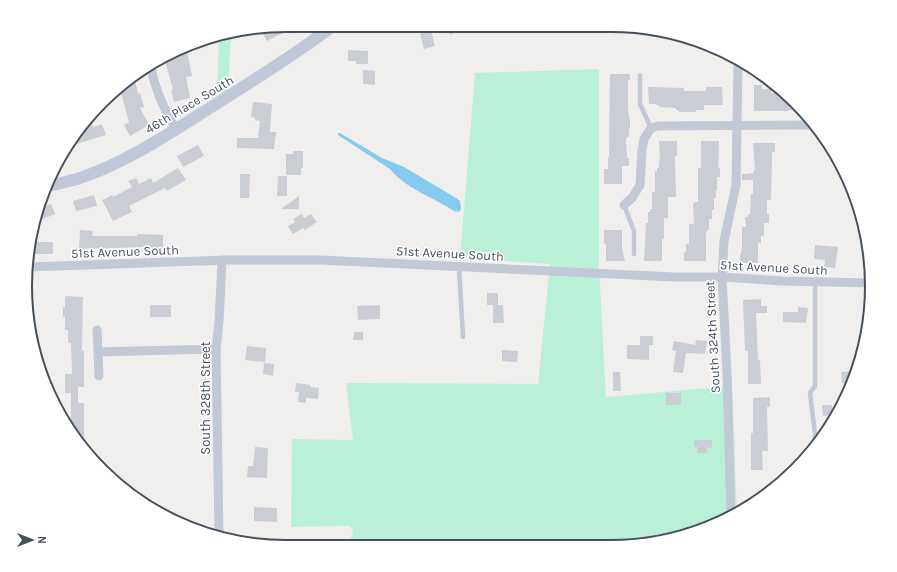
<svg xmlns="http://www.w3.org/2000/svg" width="897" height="572" font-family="Karla,sans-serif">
<rect width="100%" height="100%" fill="#f1efee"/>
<g fill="#bbf0d8">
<polygon points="231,34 228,91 217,94 219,36"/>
<polygon points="599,69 599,268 606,397 732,386 737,513 727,520 679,538 628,546 345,545 352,535 353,529 348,526 291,527 292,439 353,440 346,383 538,384 550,264 460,258 475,73"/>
</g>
<path fill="#87caef" d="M 340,133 L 382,158 L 404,167 L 456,198 L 460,201 L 461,209 L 459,212 L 454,211 C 433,197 406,189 390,169 L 338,135 L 338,133 Z"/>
<g fill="#cacdd4">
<polygon points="286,25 298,25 267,41 260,29"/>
<polygon points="418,26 442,26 442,28 431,31 435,46 424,49"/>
<polygon points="446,26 458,26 460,31 450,35"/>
<polygon points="186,47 192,76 186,77 190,98 174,102 171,90 173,90 172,86 164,57"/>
<polygon points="348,50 368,51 368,64 356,64 356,61 348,61"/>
<polygon points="363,70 375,71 375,85 363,84"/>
<polygon points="610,74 630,74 630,80 628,80 628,107 629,119 630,119 630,128 629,128 629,137 627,137 626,140 627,158 629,158 629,166 622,166 622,184 604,184 604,169 608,169 608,157 609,157"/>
<polygon points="134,75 138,94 140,93 144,107 140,108 149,125 130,136 124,125 129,122 120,89"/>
<polygon points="754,85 762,85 762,89 771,89 771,93 785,93 803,110 788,110 788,111 754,111"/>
<polygon points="648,87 684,88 684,91 706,91 706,87 722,87 723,105 704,105 704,110 696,110 696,112 679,112 679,110 676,110 676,108 659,107 659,105 656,105 656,104 649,104"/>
<polygon points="253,102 272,104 270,132 276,132 274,149 237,148 237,138 258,138 260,121 255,120 255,118 251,117"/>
<polygon points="92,124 93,127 102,124 106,135 77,144 75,135 77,131 80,130 80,128"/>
<polygon points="659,141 677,141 677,156 675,156 676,197 668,197 668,218 664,218 664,239 662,239 662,261 644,261 646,223 648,223 648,212 650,212 650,209 652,209 652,192 655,192 655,171 657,171 657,168 659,168 659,161 660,161"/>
<polygon points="701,141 719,141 718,168 720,168 720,177 717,177 717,190 716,190 716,198 714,198 714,210 712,210 712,219 709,219 709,230 707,230 707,233 706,233 706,261 684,261 684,252 686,252 686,244 689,244 689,224 694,224 693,204 694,204 694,202 698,202 698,168 701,168"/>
<polygon points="753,143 775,143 775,152 772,152 772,159 771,200 767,200 767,214 769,214 769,223 764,223 764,236 761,236 761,243 758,243 758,263 740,263 740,254 741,254 742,247 742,227 746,227 745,217 748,217 748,214 750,214 751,194 753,194 753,180 742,180 742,174 754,173 753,170 755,170"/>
<polygon points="198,145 204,156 183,167 177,156"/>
<polygon points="293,151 303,151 303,168 301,168 301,175 286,175 286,154 293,154"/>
<polygon points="178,168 186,180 167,191 165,188 129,206 132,212 113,221 102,200 112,195 113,197 132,187 128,181 136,178 139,184 151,178 153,183"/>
<polygon points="240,174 250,174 249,198 240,198"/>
<polygon points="278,176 287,176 287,196 277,196"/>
<polygon points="94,195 97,206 76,211 73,201"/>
<polygon points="299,196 299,209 281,209"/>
<polygon points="51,204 55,214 36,222 38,209"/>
<polygon points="302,214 304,218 311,214 317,222 305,230 303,228 293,234 288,226 295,222 293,219"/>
<polygon points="80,230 93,231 92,236 137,236 137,234 163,235 163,248 147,248 146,247 79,249"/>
<polygon points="604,230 622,230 622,247 625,261 606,261 606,244 604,244"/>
<rect x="32" y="242" width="21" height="12"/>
<polygon points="815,245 838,247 835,268 824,267 825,260 814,259"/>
<polygon points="487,293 498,293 498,305 503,305 504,323 493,323 493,305 487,305"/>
<polygon points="65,296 83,297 82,351 84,351 84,387 78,387 78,403 84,403 84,447 71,433 71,393 65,393 65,374 72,374 71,343 68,343 68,330 65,330 65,317 63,317 63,307 65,307"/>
<polygon points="761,299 761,306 767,306 767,313 756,313 758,360 760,360 761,384 748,384 748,351 745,351 743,300"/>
<rect x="150" y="305" width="21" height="12"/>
<polygon points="380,305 380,319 358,320 357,306"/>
<polygon points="798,307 808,308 806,323 783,322 783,312 798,312"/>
<polygon points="354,332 363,332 363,340 353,340"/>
<polygon points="640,336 653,336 653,345 649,345 649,360 627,359 627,345 640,345"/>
<polygon points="696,340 707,341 705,354 686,353 683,373 673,372 676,351 672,350 674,341 695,345"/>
<polygon points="247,346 266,348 265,362 245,360"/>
<polygon points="502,350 518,351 517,362 502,361"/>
<polygon points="264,363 274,364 273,376 263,374"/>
<polygon points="857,371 852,383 842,383 841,372"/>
<polygon points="613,372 620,372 621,391 613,391"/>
<polygon points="296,383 311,385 310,387 319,388 318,399 306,398 306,403 298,402 299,392 295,392"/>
<rect x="666" y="393" width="15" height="12"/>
<polygon points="770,397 770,407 767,407 768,451 762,451 763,470 751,470 751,433 753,433 753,398"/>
<polygon points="822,405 832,405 832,415 823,416"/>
<polygon points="694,440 712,440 712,448 707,447 707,453 697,453 698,447 694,447"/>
<polygon points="255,447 268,448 267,478 247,477 248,466 253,466"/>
<polygon points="254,507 277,508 277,522 254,521"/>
</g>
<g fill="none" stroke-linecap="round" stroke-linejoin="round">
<g stroke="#c2c8d4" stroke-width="4.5">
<polyline points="640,75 640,104 651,128"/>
<polyline points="624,205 634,231 634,254"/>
<polyline points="459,267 463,337"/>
<polyline points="814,449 815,434 810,393 815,386 815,282"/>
</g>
<g stroke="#c2c8d4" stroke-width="9">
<path d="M 150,65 C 155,88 163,109 176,129"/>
<polyline points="624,205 632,198 640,185 642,150 644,139 651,128 658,126 815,125"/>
<polyline points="28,267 228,260 321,260 674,277 722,277 782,281 871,283"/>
<polyline points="28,269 28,308"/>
<polyline points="97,330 99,376"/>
<polyline points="98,352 216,349"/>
<polyline points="731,517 727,372 722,277 724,241 736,185 738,60"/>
<polyline points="219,536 216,349 219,322 222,260"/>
</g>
<path stroke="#c0c8d8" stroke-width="12" d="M 47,186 C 57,184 67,182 77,179 C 126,163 170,133 213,106 C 254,80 295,55 334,25"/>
</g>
<g text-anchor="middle" stroke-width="3" stroke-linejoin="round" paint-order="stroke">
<g font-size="13" fill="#464f5d" stroke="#fff">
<text transform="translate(189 104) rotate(-31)" y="5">46th Place South</text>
<text transform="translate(125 251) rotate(-2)" y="5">51st Avenue South</text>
<text transform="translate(450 253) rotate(3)" y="5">51st Avenue South</text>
<text transform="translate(774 267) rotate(3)" y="5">51st Avenue South</text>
<text transform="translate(712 337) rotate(-93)" y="5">South 324th Street</text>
<text transform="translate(205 398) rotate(-90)" y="5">South 328th Street</text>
</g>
</g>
<path d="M0 0H897V572H0ZM286 32H611A254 254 0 0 1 865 286V286A254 254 0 0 1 611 540H286A254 254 0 0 1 32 286V286A254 254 0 0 1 286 32Z" fill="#fff" fill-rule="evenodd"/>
<path fill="none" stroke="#464f5d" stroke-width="2" d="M286 32H611A254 254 0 0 1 865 286V286A254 254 0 0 1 611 540H286A254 254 0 0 1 32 286V286A254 254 0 0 1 286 32Z"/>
<g transform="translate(32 540) rotate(90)" stroke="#ffffff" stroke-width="3" paint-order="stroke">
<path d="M0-3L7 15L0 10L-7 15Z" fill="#464f5d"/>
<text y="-6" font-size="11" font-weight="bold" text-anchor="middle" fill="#464f5d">N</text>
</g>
</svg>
